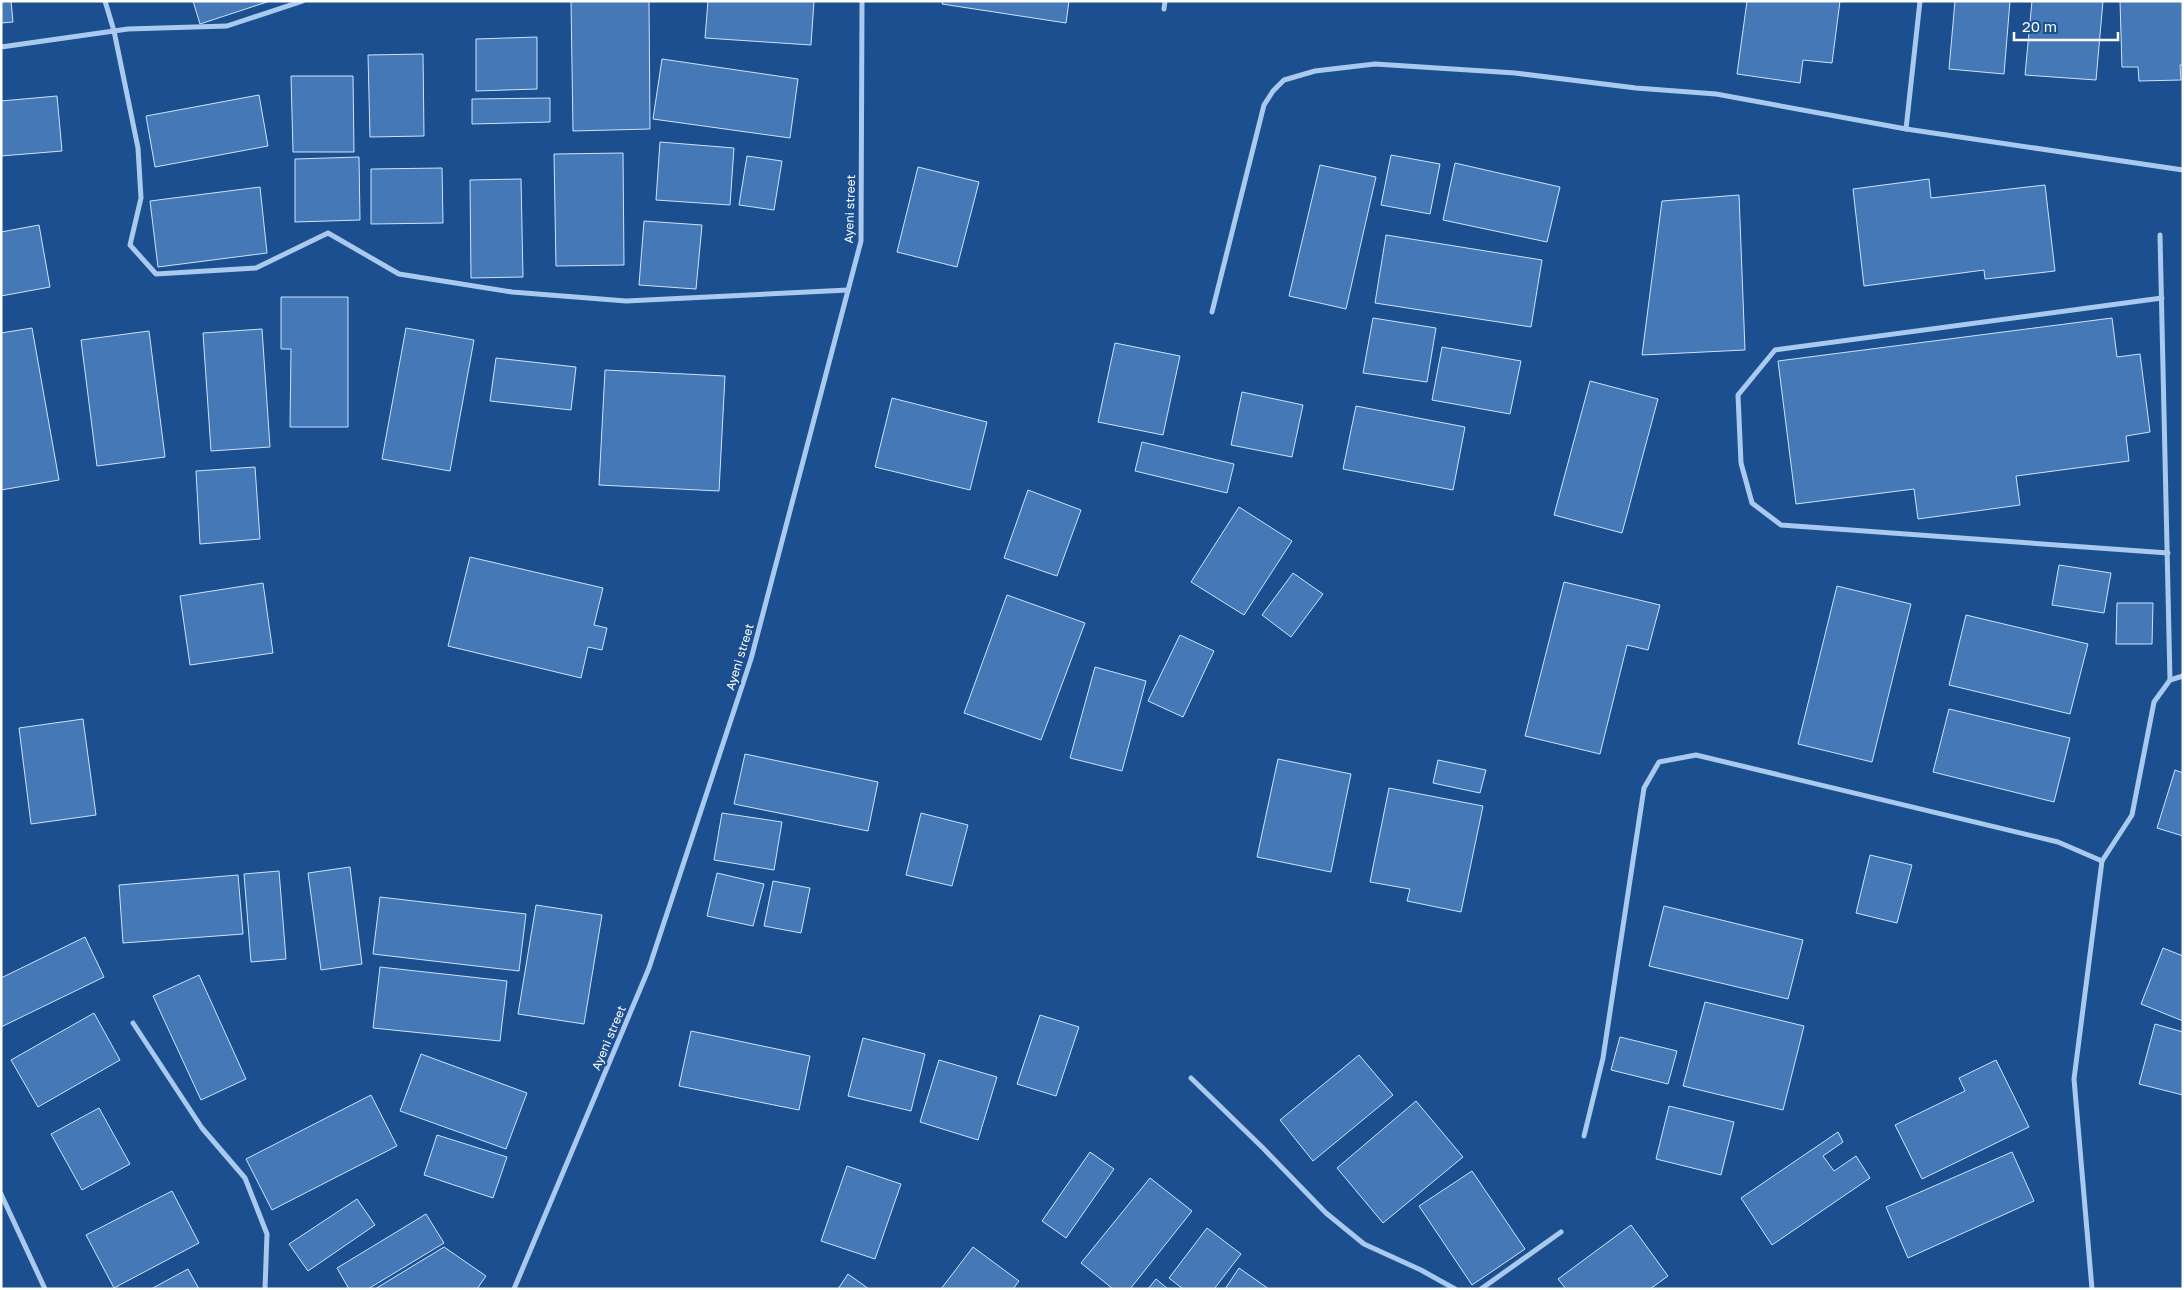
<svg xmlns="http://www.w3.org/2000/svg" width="2184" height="1290" font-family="'Golos Text',sans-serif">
<rect width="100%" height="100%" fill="#1b4f8f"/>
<g fill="#4478b7" stroke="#cfe3fa">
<polygon points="1,1 11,1 13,22 1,23"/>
<polygon points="193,1 270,1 200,24"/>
<polygon points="571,1 649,1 650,129 573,131"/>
<polygon points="708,1 814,1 811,45 705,38"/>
<polygon points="943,1 1069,1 1066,23 942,4"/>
<polygon points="1747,1 1840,1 1832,63 1803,60 1800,83 1737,74"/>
<polygon points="1955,1 2010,1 2004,74 1949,69"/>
<polygon points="2032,1 2103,1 2096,80 2025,75"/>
<polygon points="2120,1 2183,1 2183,65 2180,65 2181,80 2139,81 2138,67 2122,67"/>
<polygon points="537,37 537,89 476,91 476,39"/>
<polygon points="423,54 424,136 370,137 368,55"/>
<polygon points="662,59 798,79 790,138 653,119"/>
<polygon points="291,76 353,76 354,152 293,152"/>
<polygon points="259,95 268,146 155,167 146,116"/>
<polygon points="57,96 62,151 1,156 1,101"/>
<polygon points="550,98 550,122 472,124 472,99"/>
<polygon points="660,142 734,148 730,205 656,200"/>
<polygon points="623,153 624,265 556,266 554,154"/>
<polygon points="1391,155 1440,164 1430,214 1381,205"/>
<polygon points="747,156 782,161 774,210 739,205"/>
<polygon points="359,157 360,220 295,222 295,159"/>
<polygon points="1455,163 1560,187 1547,242 1443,220"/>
<polygon points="1320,165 1376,177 1346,309 1289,296"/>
<polygon points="918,167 979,182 957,267 897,252"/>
<polygon points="442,168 443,223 371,224 371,169"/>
<polygon points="521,179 523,277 471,278 470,180"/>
<polygon points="1929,179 1931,198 2045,185 2055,271 1985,279 1984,270 1864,286 1853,189"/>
<polygon points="260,187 267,253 158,267 150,201"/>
<polygon points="1739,195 1745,350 1642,355 1662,201"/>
<polygon points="644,221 702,225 696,289 639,285"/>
<polygon points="39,225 50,287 1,296 1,232"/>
<polygon points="1386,235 1542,260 1531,327 1375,303"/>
<polygon points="281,297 348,297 348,427 290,427 291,349 281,349"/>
<polygon points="1373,318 1436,328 1427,382 1363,373"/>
<polygon points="2112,318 2117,357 2140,354 2150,432 2126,436 2129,461 2016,476 2020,505 1918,519 1914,489 1796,504 1778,361"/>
<polygon points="32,328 59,480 1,490 1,333"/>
<polygon points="406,328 474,340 450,471 382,459"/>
<polygon points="262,329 270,447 211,451 203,333"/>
<polygon points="149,331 165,457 97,466 81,340"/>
<polygon points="1115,343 1180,356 1163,435 1098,422"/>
<polygon points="1442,347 1521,361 1510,414 1432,400"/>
<polygon points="496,358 576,367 571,410 490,401"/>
<polygon points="605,370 725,376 719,491 599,485"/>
<polygon points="1590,381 1658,399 1622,533 1554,515"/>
<polygon points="1242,392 1303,405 1292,457 1231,445"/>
<polygon points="892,398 987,422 970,490 875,467"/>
<polygon points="1356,406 1465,427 1453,490 1343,469"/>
<polygon points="1142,442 1234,464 1227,493 1135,471"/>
<polygon points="255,467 260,539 200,544 196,471"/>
<polygon points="1028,490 1081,510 1057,576 1004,558"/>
<polygon points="1239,507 1292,541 1244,615 1191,582"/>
<polygon points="470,557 603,588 594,625 607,628 602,650 588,647 581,678 448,646"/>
<polygon points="2059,565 2111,573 2104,613 2052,605"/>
<polygon points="1293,573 1323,594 1291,637 1262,615"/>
<polygon points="1564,582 1660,605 1648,650 1627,645 1600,754 1525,736"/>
<polygon points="263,583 273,653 190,665 180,596"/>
<polygon points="1837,586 1911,604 1872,762 1798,744"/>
<polygon points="1007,595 1085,623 1041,740 964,713"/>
<polygon points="2117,603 2153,603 2152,644 2116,644"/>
<polygon points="1966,615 2088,644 2070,714 1949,685"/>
<polygon points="1180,635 1214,651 1183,717 1148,701"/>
<polygon points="1095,667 1146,681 1122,771 1070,758"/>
<polygon points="1949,709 2070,738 2054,802 1933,772"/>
<polygon points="83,719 96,815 31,824 19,728"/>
<polygon points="745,754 878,782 868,831 734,804"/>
<polygon points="1278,759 1351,774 1331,872 1257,857"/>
<polygon points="1438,760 1486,770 1480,793 1433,783"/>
<polygon points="2175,770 2183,773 2183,836 2157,828"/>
<polygon points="1389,788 1483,806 1461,912 1407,901 1410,889 1370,882"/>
<polygon points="722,813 782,822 774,870 714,860"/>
<polygon points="921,813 968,825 952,886 906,875"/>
<polygon points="1870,855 1912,865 1897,923 1856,913"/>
<polygon points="350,867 362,964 321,970 308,873"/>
<polygon points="279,871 286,959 251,962 244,874"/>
<polygon points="717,873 764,884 753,926 707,916"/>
<polygon points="238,875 243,934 123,943 119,885"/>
<polygon points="773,881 810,888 801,933 764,926"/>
<polygon points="380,897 526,914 519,971 373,954"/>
<polygon points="536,905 602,915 584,1024 518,1014"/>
<polygon points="1664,906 1803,940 1788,999 1649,966"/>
<polygon points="85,937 104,977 1,1027 1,978"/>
<polygon points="2163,948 2183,956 2183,1021 2141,1004"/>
<polygon points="380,967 507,981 500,1041 373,1028"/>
<polygon points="199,975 246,1079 201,1100 153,996"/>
<polygon points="1705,1002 1804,1026 1783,1110 1683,1086"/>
<polygon points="94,1013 120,1060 38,1107 11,1060"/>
<polygon points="1040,1015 1079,1027 1056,1096 1017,1084"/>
<polygon points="2155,1024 2183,1032 2183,1095 2139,1084"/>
<polygon points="691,1031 810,1056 799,1110 679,1086"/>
<polygon points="1620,1037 1677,1051 1668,1084 1611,1070"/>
<polygon points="863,1038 925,1054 911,1111 848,1096"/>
<polygon points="421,1054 527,1093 506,1149 400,1111"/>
<polygon points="1359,1055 1393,1095 1313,1161 1280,1120"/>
<polygon points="939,1060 997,1077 978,1140 920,1122"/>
<polygon points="1996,1060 2029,1127 1922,1179 1895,1125 1965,1091 1959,1078"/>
<polygon points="371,1095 397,1146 272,1210 246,1159"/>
<polygon points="1416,1101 1463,1157 1383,1223 1337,1168"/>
<polygon points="1669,1106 1734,1122 1721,1175 1656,1159"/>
<polygon points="99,1108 130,1164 82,1190 51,1134"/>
<polygon points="1838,1132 1843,1142 1823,1156 1834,1171 1856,1156 1870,1178 1772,1245 1741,1198"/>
<polygon points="437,1135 507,1157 493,1198 424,1175"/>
<polygon points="1090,1152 1114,1169 1066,1238 1042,1221"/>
<polygon points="2012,1152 2034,1201 1908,1258 1886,1207"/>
<polygon points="847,1166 901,1184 875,1259 821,1241"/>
<polygon points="1472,1171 1525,1249 1472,1285 1419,1206"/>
<polygon points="1150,1178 1192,1211 1130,1289 1113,1289 1081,1263"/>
<polygon points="172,1191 199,1243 114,1288 86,1235"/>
<polygon points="357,1199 375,1225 308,1271 289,1244"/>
<polygon points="426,1214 444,1243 368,1289 349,1289 337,1268"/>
<polygon points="1631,1225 1668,1276 1650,1289 1566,1289 1558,1279"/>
<polygon points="1207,1228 1241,1254 1214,1289 1183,1289 1169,1278"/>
<polygon points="444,1247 486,1276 477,1289 375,1289"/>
<polygon points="973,1247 1019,1281 1013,1289 941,1289"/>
<polygon points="1239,1268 1269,1289 1225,1289"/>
<polygon points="188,1269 199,1289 151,1289"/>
<polygon points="848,1274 869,1289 838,1289"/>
<polygon points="1156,1279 1168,1289 1148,1289"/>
</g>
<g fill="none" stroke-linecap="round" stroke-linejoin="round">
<g stroke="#a9c9ee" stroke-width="5">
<polyline points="105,1 114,31 138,148 141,198 130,245 156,274 256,268 328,233 399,274 512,292 626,301 848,290"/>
<polyline points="1164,9 1165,1"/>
<polyline points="1,47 128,29 227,26 303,1"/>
<polyline points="1906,129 1920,1"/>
<polyline points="2160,235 2170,680"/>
<polyline points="2162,298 1775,350 1738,395 1741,463 1752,503 1781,525 2168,553"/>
<polyline points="1212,312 1264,105 1273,91 1284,80 1315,71 1375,64 1515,73 1636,88 1716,94 1906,129 2183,170"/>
<polyline points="133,1023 202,1128 245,1178 267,1234 265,1289"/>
<polyline points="1191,1078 1263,1148 1326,1213 1364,1244 1421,1270 1455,1289"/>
<polyline points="1584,1136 1603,1058 1644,788 1659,762 1696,755 2058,842 2102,861 2132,815 2154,702 2170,680 2183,676"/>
<polyline points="1,1194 45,1289"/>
<polyline points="514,1289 649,968 751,659 861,241 862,1"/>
<polyline points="1481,1289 1561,1232"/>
<polyline points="2092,1289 2074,1079 2102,861"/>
</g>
</g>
<g text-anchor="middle" stroke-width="4.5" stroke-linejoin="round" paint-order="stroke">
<g font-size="12" fill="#fff" stroke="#1b4f8f">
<text transform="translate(850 209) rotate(-88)" y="4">Ayeni street</text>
<text transform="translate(740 657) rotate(-73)" y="4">Ayeni street</text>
<text transform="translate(609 1038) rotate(-67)" y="4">Ayeni street</text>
</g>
</g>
<rect width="2184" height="1290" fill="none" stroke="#ffffff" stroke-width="5"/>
<path d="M2014 32v8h104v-8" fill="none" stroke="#ffffff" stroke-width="2.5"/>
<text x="2022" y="32" font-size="15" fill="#ffffff" stroke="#1b4f8f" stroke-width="4" paint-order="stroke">20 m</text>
</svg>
